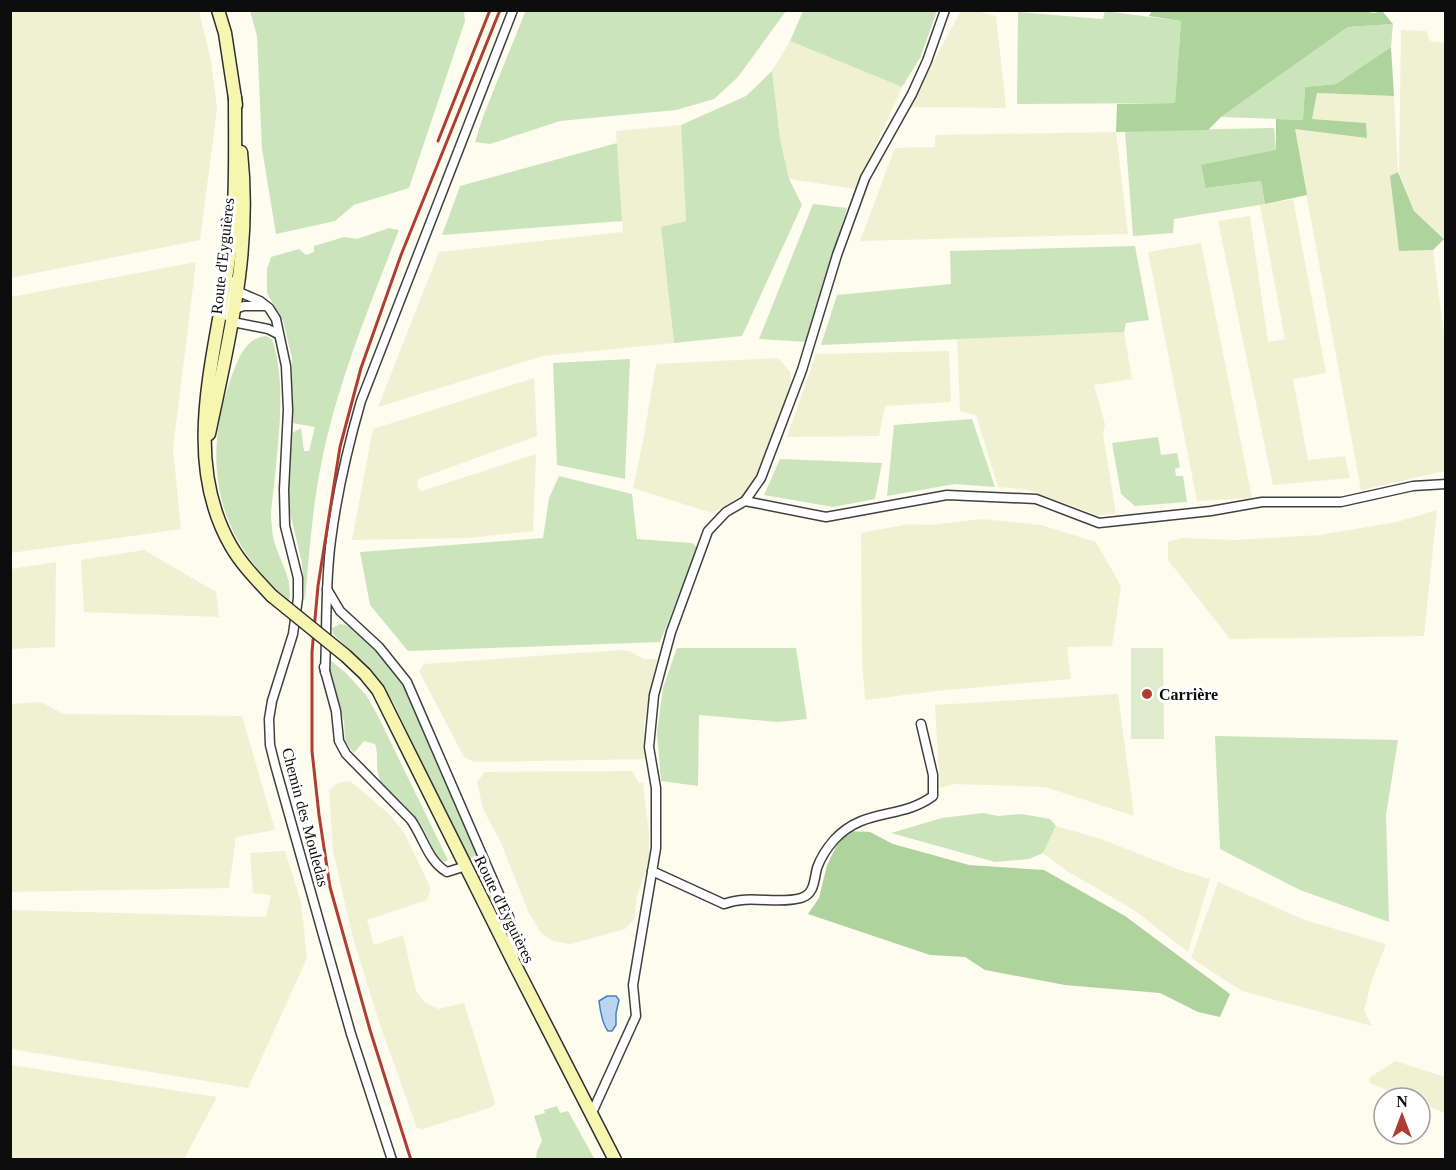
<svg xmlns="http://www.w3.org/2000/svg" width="1456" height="1170" font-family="Georgia,serif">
<rect width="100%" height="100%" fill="#fdfcef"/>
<g fill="#f0f1d2">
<polygon points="11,10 199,11 211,61 217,109 200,240 11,278"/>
<polygon points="961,11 976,11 996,16 1006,108 909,107"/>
<polygon points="1401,30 1426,31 1430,41 1445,43 1444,238 1414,211 1399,172"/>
<polygon points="790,41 902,87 856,189 789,179 780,138 772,71"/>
<polygon points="1317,93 1394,96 1398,172 1390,176 1399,251 1433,250 1445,343 1445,471 1361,490 1294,128 1367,138 1366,123 1312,119"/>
<polygon points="681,125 686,221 661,228 674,343 543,356 378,407 439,252 623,232 616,131"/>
<polygon points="1116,132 1128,234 860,241 895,148 935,147 935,135"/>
<polygon points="1293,199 1326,373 1293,379 1308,460 1345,456 1350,478 1273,485 1218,221 1250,216 1268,342 1285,339 1260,205"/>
<polygon points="1201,243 1252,498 1197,501 1148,252"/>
<polygon points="196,262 173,449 181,529 11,553 11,297"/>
<polygon points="1124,332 1132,379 1094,385 1105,424 1103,434 1116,514 1097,515 1028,490 998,487 976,415 960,411 957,339"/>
<polygon points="949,351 951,402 885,406 879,436 787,437 816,354"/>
<polygon points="778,358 791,373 791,391 751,488 743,496 712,513 633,488 643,441 656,364"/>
<polygon points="534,378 537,436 418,479 417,488 422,491 536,454 533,531 468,538 352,540 373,429"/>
<polygon points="1437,510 1424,636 1230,639 1168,560 1168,542 1183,538 1235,540 1320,535 1397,522"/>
<polygon points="982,519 1041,525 1096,542 1121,586 1112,646 1067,647 1071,679 936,691 865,700 862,659 861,533 909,524 931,525"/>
<polygon points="144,550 216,592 219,617 84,612 81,560"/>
<polygon points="56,562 55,647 11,649 11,569"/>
<polygon points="621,650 629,651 644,659 657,659 644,725 647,759 474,762 464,757 420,673 420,670 424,664"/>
<polygon points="1118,694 1134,816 1045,787 955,784 940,788 935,705"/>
<polygon points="41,702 63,714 242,716 275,830 236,837 229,888 11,892 11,704"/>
<polygon points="632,771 639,783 643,783 649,832 649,862 637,896 634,919 625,929 570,944 553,941 541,933 528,911 501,843 483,809 477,782 485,772"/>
<polygon points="350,781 389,814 405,834 430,887 430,892 427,900 367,920 374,945 403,935 416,991 424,1002 438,1009 464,1003 495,1102 492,1107 423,1129 417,1128 380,1025 353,938 333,851 329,790 338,783"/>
<polygon points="1056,826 1101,839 1180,870 1210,879 1188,952 1134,910 1067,871 1043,853"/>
<polygon points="285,851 301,902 307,958 248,1088 11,1049 11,910 266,917 271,895 253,893 250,853"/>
<polygon points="1218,882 1305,920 1386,944 1371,983 1364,1011 1372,1026 1242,991 1191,958"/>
<polygon points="1395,1061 1445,1077 1445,1113 1420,1103 1420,1098 1406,1098 1370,1083 1369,1078"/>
<polygon points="10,1065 11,1065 217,1097 184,1159 11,1159"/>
</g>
<g fill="#cce4bc">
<polygon points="526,10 786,10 786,11 738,77 714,99 676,110 560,121 490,144 475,142 484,114"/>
<polygon points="250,11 464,11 465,21 409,188 354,205 335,221 276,234 262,149 257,36"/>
<polygon points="803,11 803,10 937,11 920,58 902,87 790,41"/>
<polygon points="1105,11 1181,21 1175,103 1017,104 1018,12 1103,19"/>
<polygon points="1393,24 1391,47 1336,84 1305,87 1303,120 1221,117 1348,27"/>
<polygon points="772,71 780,138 789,179 802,205 742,336 674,343 661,227 686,221 681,125 746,96"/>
<polygon points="1274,128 1276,150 1207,188 1261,181 1265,204 1174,219 1173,233 1133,236 1125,131"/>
<polygon points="617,143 622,221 442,235 460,186"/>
<polygon points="813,204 847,208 807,342 759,339"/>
<path d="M 389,228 L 399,230 C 369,307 337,384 321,465 C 312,510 309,556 305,602 L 302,563 L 288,504 L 292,433 L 301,428 L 304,451 L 309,451 L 315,427 L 292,423 L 292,358 L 283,321 L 267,293 L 267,269 L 271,257 L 299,249 L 306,255 L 314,252 L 314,246 L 344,237 L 357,239 Z"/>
<polygon points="1135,246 1149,320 1126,323 1124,332 821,345 837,295 951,284 950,251"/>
<path d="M 266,336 L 272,339 C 286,380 279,434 275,476 C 274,489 271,504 271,517 C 272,525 272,536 275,544 C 281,564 293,579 289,601 C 216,538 200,464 232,375 C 239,358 245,338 266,336 Z"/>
<polygon points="630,359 625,479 557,465 553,363"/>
<polygon points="972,419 995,487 955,484 887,496 894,425"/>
<polygon points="1158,437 1161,455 1177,453 1180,467 1175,469 1176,476 1183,476 1187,502 1135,506 1121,494 1112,443"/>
<polygon points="780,459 882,463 875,499 833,507 764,495"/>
<polygon points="559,476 632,494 637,539 692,543 698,548 660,642 408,651 370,605 360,552 543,538 549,498"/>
<path d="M 340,624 C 363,625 393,668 404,687 L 498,904 L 503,923 L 499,922 L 488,899 L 393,702 L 366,666 L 333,634 L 332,628 Z"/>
<polygon points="677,648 796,648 807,719 778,722 699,715 698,786 661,781 657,733 663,688"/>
<path d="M 331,661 L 345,672 L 366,695 L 378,716 L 448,860 L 445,862 C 435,860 427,833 420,823 C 409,807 386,796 379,777 C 375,767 379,755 375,744 L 364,741 L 354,753 L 345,741 L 344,721 L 331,682 Z"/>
<polygon points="1215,736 1398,740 1386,815 1389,922 1300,890 1220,849"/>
<polygon points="983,813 998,816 1022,814 1050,819 1056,826 1043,853 1029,859 995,862 891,833 942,818"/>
<polygon points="557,1106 560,1113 568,1111 594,1158 590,1160 536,1159 537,1151 542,1141 534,1116 545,1113 544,1110"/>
</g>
<g fill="#afd39d">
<polygon points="1354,10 1374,13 1382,11 1393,24 1348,27 1221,117 1208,130 1116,132 1117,104 1175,103 1181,21 1149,16 1152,11"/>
<polygon points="1391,47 1394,96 1317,93 1312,119 1366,123 1367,138 1295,129 1307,195 1265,204 1261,181 1206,188 1201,165 1276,150 1276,119 1303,120 1305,87 1336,84"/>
<polygon points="1398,172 1414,211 1444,239 1433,250 1399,251 1390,176"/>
<polygon points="849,831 870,832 893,844 969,865 1044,870 1125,916 1230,994 1220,1017 1198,1012 1160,993 1065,985 985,970 965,957 930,955 808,914 819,898 827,865 837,845"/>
</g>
<polygon fill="#deeccd" points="1131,648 1163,648 1164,739 1131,739"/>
<path fill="#b9d5ef" stroke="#4881be" stroke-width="1.5" d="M 607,996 L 616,996 L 619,1000 L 616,1013 L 616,1025 L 612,1031 L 608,1031 C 602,1024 600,1009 599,1001 Z"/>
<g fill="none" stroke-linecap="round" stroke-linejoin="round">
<defs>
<g id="minor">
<polyline points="231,281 229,318 233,322 268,329 278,334"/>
<polyline points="239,292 260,301 269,308 276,319 286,366 288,410 284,490 285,526 298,578 298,598 293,634 272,701 269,719 270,745 275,765 351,1034 392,1160"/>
<polyline points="232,310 244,306 266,306"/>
<polyline points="745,501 761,478 802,370 837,255 865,178 912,94 927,61 945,10"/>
<polyline points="327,589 340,611 379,647 407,682 509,917 514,956"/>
<path d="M 324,667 L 336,711 L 339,741 L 346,754 L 411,820 C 423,837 428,861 447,872 L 466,866"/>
<path d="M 325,672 C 327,628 325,584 331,540 C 337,493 348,446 361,401 L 513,10"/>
<path d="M 652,871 L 724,904 C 751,894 776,905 801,898 C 815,894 814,879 817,868 C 821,857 827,848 834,840 C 864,807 901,820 933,796 L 933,775 L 921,724"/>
<polyline points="591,1115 636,1016 633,985 656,848 656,788 649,747 654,695 671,632 708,531 726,512 745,501 826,517 947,495 1036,499 1099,523 1211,511 1262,502 1341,502 1413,486 1446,484"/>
</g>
<g id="secondary">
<polyline points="218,10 225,33 236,105"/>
<path d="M 235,97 C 235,153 237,210 228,265 C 215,358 181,459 231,546 C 242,565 257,580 272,596"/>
<path d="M 209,434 C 229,338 252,251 241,152"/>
<polyline points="365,674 378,690 515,965 615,1160"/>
</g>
</defs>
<use href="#minor" stroke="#404040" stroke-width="11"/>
<use href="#secondary" stroke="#2f2f2f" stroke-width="15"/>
<use href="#minor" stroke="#fff" stroke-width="8"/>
<use href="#secondary" stroke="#f6f6b1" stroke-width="12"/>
<g stroke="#ae3d34" stroke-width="3">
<polyline points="438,141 490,10"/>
<polyline points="411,1160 370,1030 330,887 319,815 312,751 312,652 318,586 340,447 361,368 401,255 500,10"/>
</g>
<defs>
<polyline id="secondary-bridge" points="272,596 346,656 365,674"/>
</defs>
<use href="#secondary-bridge" stroke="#2f2f2f" stroke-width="15" stroke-linecap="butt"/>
<use href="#secondary-bridge" stroke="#f6f6b1" stroke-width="12"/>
</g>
<circle fill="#ae3d34" stroke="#fff" stroke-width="2" cx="1147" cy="694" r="6"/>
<g text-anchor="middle" stroke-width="6" stroke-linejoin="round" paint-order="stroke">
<g font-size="16" fill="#0d0d0d" stroke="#fff">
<text transform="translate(222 256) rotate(-84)" y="6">Route d'Eyguières</text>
<text transform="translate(306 817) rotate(75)" y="6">Chemin des Mouledas</text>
<text transform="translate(505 909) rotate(64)" y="6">Route d'Eyguières</text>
</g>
<g font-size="16" font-weight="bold" fill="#0d0d0d" stroke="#fff" text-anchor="start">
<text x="1159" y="700">Carrière</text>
</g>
</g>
<rect width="1456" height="1170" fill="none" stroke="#0d0d0d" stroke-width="24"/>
<g transform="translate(1402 1116)"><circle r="28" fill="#ffffff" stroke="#9e9e9e" stroke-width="1.5"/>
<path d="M0-4.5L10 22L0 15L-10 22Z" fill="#ae3d34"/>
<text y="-9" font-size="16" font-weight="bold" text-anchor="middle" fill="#0d0d0d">N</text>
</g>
</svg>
